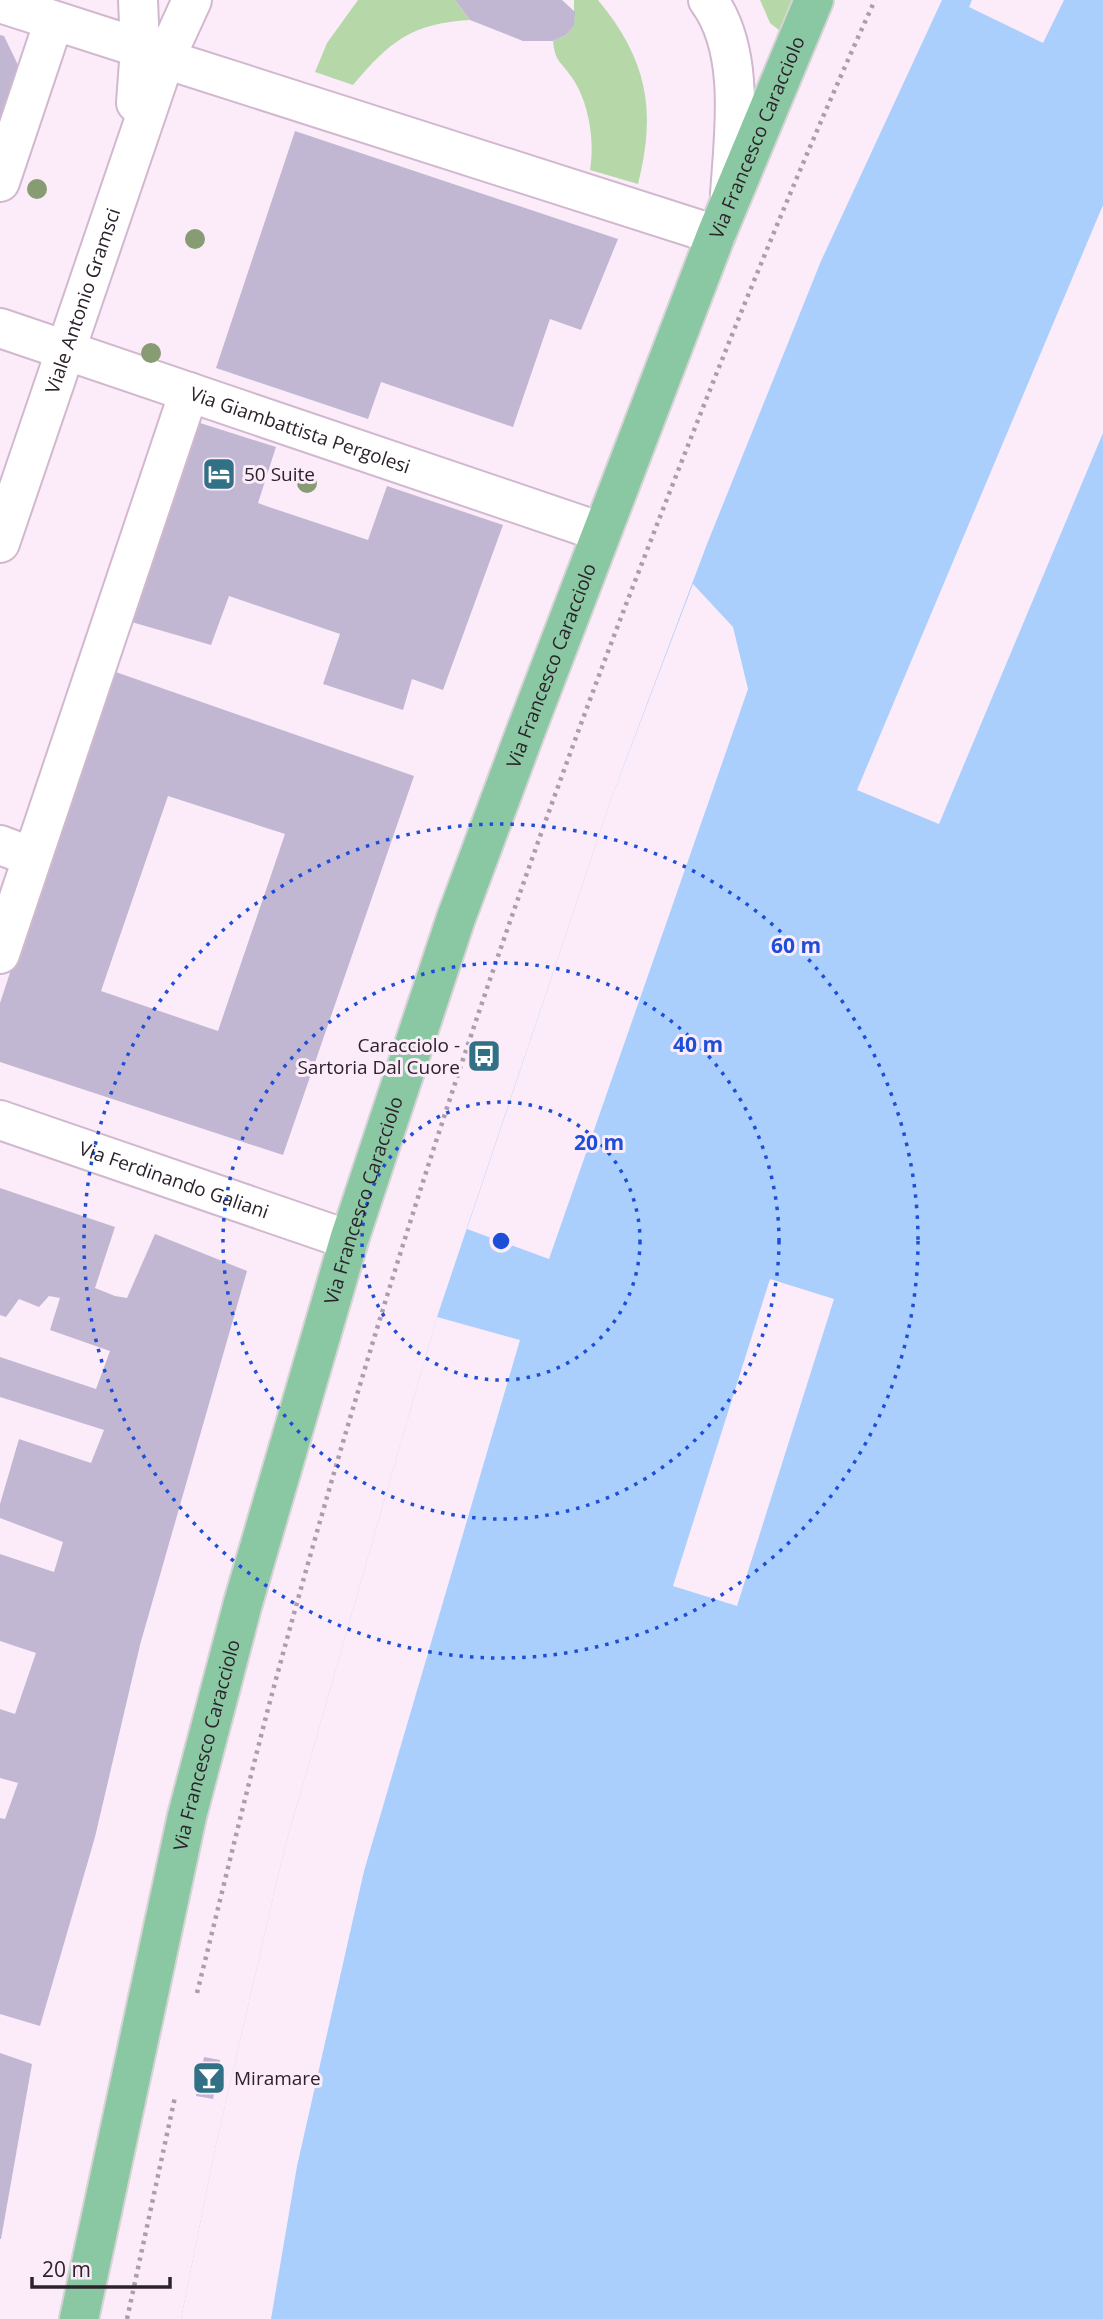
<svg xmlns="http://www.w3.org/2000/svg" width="1103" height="2319" font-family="'Open Sans',sans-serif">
<rect width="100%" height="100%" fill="#fcecfa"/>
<g fill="#b6d8a8">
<path d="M 358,0 L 455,0 L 470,20 C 412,23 389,42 353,85 L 315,72 L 327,43 Z"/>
<path d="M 574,0 L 598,0 C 647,59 657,110 638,184 L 590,170 C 595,142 589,103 573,79 C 562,62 555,63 553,41 L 566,35 L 574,26 Z"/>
<polygon points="760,0 800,0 784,34 770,23"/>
</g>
<polygon fill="#aacffd" points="942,0 1103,0 1103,2319 181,2319 215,2149 284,1850 437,1317 613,794 707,544 821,261"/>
<g fill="#fcecfa">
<polygon points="972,0 1064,0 1043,43 969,7"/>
<polygon points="1103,205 1103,433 939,824 857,790"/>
<polygon points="693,584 733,627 748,689 549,1259 467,1229 613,794"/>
<polygon points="770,1279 834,1299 737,1606 673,1586"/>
<polygon points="437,1317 520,1340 364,1871 297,2166 271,2319 181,2319 215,2149 284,1850"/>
</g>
<g fill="#c2b7d3" fill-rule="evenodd">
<polygon points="455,0 562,0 575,12 574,26 566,35 553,41 523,41 470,20"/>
<polygon points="0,35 4,36 19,67 0,123"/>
<polygon points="295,131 618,239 581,330 550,319 513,427 381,382 368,419 216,368"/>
<polygon points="197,422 276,447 258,503 269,507 368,540 387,486 503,525 443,690 412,679 403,710 323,684 340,634 229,596 211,645 128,621"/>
<path d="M 110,670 L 414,776 L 283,1155 L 0,1062 L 0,1003 ZM 168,796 L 285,834 L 218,1031 L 101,991 Z"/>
<polygon points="0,1188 115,1227 95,1288 115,1296 127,1298 155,1234 247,1271 140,1645 95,1837 40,2026 0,2014 0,1818 5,1819 18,1783 0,1778 0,1709 15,1714 36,1653 0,1641 0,1554 54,1572 63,1542 0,1518 0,1504 19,1439 91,1463 104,1430 0,1397 0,1357 96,1389 110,1351 50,1330 60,1298 49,1296 39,1307 19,1299 6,1317 0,1315"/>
<polygon points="0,2053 32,2064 1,2239 0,2239"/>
<polygon points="204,2057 220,2060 213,2099 196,2096"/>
</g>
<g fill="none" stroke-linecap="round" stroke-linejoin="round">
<defs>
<g id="minor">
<path d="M 708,0 C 746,51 734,134 730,194"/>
<polyline points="0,3 140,48"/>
<polyline points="165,59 716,235"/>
<polyline points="136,103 140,48 138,0"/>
<polyline points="0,182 54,21"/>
<path id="s1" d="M 0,328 L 601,532"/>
<path id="s2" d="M 0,543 L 165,59 L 192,0"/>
<polyline points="0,845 32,857"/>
<polyline points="0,954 189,392"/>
<path id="s3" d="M 0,1120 L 349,1240"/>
</g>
<g id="major">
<path id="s4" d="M 79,2319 L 187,1816 L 243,1603 L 349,1240 L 456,918 L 525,733 L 716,235 L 814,0"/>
</g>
</defs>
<use href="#minor" stroke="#d1b8ce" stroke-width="42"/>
<use href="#major" stroke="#d5d3d5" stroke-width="42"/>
<g stroke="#ab9eaa" stroke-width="4.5" stroke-dasharray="3.5 5" stroke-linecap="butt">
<path d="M 197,1993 C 221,1897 244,1801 269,1705 C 369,1333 487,967 625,607 C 704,403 784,199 875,0"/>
<polyline points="127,2319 175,2097"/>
</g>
<use href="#minor" stroke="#fff" stroke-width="38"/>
<use href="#major" stroke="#8ac8a3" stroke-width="38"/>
</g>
<g fill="#879c72">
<circle cx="37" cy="189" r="10"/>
<circle cx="195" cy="239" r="10"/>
<circle cx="151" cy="353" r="10"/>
<circle cx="307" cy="483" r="10"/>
</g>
<g fill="none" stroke="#1d4ed8" stroke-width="3.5" stroke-dasharray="3.5 7">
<circle cx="501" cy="1241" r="139"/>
<circle cx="501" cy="1241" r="278"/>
<circle cx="501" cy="1241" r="417"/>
</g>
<defs>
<symbol id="hotel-square" viewBox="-11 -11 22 22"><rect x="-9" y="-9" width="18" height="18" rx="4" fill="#317085" stroke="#fcecfa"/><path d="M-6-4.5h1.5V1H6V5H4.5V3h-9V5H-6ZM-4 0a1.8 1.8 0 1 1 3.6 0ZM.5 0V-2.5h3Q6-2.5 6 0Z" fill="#fff"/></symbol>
<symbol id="bus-square" viewBox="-11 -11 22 22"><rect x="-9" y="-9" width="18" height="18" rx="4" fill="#317085" stroke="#fcecfa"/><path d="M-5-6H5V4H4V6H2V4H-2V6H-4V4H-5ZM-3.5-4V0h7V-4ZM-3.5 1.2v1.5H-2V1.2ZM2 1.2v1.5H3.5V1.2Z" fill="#fff"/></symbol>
<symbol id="bar-square" viewBox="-11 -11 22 22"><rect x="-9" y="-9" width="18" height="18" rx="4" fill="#317085" stroke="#fcecfa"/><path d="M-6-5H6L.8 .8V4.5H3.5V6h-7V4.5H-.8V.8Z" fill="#fff"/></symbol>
</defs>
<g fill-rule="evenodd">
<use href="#hotel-square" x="200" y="455" width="38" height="38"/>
<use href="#bus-square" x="465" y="1037" width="38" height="38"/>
<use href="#bar-square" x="190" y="2059" width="38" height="38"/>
</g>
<g text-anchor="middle" stroke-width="6" stroke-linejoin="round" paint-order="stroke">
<g font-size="19" fill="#2c222b" stroke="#fcecfa">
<text dy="7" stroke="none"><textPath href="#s4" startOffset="2289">Via Francesco Caracciolo</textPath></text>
<text dy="7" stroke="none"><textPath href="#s2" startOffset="256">Viale Antonio Gramsci</textPath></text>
<text dy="7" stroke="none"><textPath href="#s1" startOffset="317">Via Giambattista Pergolesi</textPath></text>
<text dy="7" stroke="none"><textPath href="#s4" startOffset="1722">Via Francesco Caracciolo</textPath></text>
<text dy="7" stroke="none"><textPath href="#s3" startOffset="184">Via Ferdinando Galiani</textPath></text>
<text dy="7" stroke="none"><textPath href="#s4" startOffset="1155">Via Francesco Caracciolo</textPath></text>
<text dy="7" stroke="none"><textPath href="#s4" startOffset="588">Via Francesco Caracciolo</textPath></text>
</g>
<g font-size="19" fill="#2c222b" stroke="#fcecfa" text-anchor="start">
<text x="244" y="481">50 Suite</text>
<text x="460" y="1052" text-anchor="end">Caracciolo -<tspan x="460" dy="22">Sartoria Dal Cuore</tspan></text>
<text x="234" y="2085">Miramare</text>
</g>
</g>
<circle cx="501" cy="1241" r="10" fill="#1d4ed8" stroke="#fcecfa" stroke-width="3.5"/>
<g font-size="21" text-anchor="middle" font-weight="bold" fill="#1d4ed8" stroke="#fcecfa" stroke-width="6" stroke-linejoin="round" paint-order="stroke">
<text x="796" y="953">60 m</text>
<text x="698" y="1052">40 m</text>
<text x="599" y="1150">20 m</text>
</g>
<path d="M32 2277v10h138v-10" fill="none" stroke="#2c222b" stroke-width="3.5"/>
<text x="42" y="2277" font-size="21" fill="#2c222b" stroke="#fcecfa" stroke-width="5" paint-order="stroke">20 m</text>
</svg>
